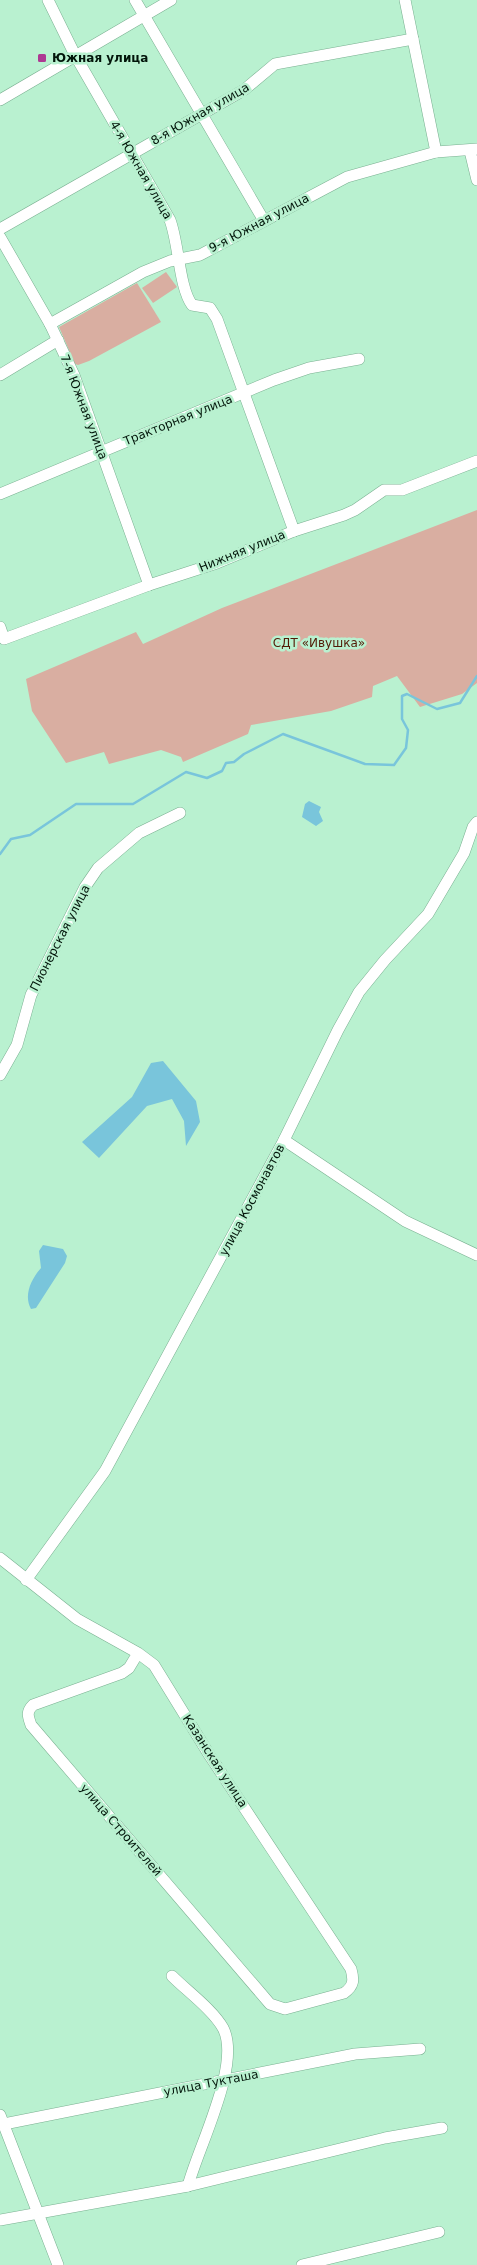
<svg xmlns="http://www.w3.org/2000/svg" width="477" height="2265" font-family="'DejaVu Sans',sans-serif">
<rect width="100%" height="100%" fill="#b9f1d0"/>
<g fill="#d9aea1">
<polygon points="166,272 177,287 153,303 142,288"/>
<polygon points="137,283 161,322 89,361 78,365 75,364 59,327"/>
<polygon points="477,510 477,683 462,694 420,707 397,676 373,686 372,697 331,711 251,725 248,734 183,762 181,757 161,750 109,764 104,752 66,763 32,711 26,679 136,632 143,644 222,608"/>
</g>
<g fill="#79c5db">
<polygon points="309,801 321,807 319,812 323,821 316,826 302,817 305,804"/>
<polygon points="163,1061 196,1101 200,1122 186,1146 184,1121 172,1099 147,1106 99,1158 82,1142 132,1097 151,1063"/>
<path d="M 43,1245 L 63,1249 L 67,1256 L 65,1263 L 36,1308 L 31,1309 C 23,1295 32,1278 41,1268 L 39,1251 Z"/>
</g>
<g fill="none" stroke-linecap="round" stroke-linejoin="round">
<polyline stroke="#79c5db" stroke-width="2.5" points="0,854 11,839 30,835 76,804 133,804 186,772 207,778 222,771 226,763 234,762 244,754 283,734 365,764 394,765 406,748 408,730 402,719 402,696 407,694 437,709 460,703 477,676"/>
<defs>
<g id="minor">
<path d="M 48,0 L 75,55 L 170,220 C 179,244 179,287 192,305 L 210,308 L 217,319 L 294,531"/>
<polyline points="135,0 263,219"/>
<polyline points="405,0 436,152"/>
<polyline points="0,100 171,0"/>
<polyline points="470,151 477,180"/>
<polyline points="0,229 244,90 275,64 413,39"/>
<polyline points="0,237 50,324 74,375 149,585"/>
<polyline points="50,324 143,272 170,261 200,255 347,177 436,152 477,149"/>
<polyline points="0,375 58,340"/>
<polyline points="0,494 274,380 309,368 359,359"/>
<polyline points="0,627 4,639 149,585 217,563 294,531 344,515 355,510 384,490 402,490 477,461"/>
<polyline points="0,1075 17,1045 31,995 85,887 98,868 139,833 180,813"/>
<polyline points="284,1140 405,1221 477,1255"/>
<path d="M 0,1558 L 77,1619 L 138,1653 L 154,1665 L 210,1756 L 351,1969 C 354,1980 354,1986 344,1993 L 285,2009 L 270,2004 L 31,1725 C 28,1716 26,1712 33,1705 L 122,1673 L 129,1668 L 138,1653"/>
<polyline points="26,1580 105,1471 284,1140 338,1030 359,992 385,960 428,914 464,853 473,827 477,822"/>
<path d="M 172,1976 C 187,1991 213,2010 223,2028 C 242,2064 198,2147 188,2186"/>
<polyline points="0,2115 58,2265"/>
<polyline points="4,2124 355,2054 420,2049"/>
<polyline points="0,2220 188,2186 385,2138 442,2128"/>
<polyline points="302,2265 439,2232"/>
</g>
</defs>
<use href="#minor" stroke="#7ab091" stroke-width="12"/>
<use href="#minor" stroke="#fff" stroke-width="11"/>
</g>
<rect fill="#ad3992" stroke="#b9f1d0" stroke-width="2" x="37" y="53" width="10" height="10" rx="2.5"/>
<g text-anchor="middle" stroke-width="5" stroke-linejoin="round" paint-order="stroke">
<g font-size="12" font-weight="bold" fill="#02150a" stroke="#b9f1d0" text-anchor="start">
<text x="52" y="62">Южная улица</text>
</g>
<g font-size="12" fill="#02150a" stroke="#b9f1d0">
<text transform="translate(200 114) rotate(-30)" y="4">8-я Южная улица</text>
<text transform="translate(141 170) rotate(60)" y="4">4-я Южная улица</text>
<text transform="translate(259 223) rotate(-28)" y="4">9-я Южная улица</text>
<text transform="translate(84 407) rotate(69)" y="4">7-я Южная улица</text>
<text transform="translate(178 420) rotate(-22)" y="4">Тракторная улица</text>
<text transform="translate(242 551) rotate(-22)" y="4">Нижняя улица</text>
<text transform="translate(60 938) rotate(-63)" y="4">Пионерская улица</text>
<text transform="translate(252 1200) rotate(-62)" y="4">улица Космонавтов</text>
<text transform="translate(215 1761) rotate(57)" y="4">Казанская улица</text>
<text transform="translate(121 1830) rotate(49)" y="4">улица Строителей</text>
<text transform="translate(211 2083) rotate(-11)" y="4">улица Тукташа</text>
</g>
<g font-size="12" fill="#521a06" stroke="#b9f1d0">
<text x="319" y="647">СДТ «Ивушка»</text>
</g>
</g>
</svg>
